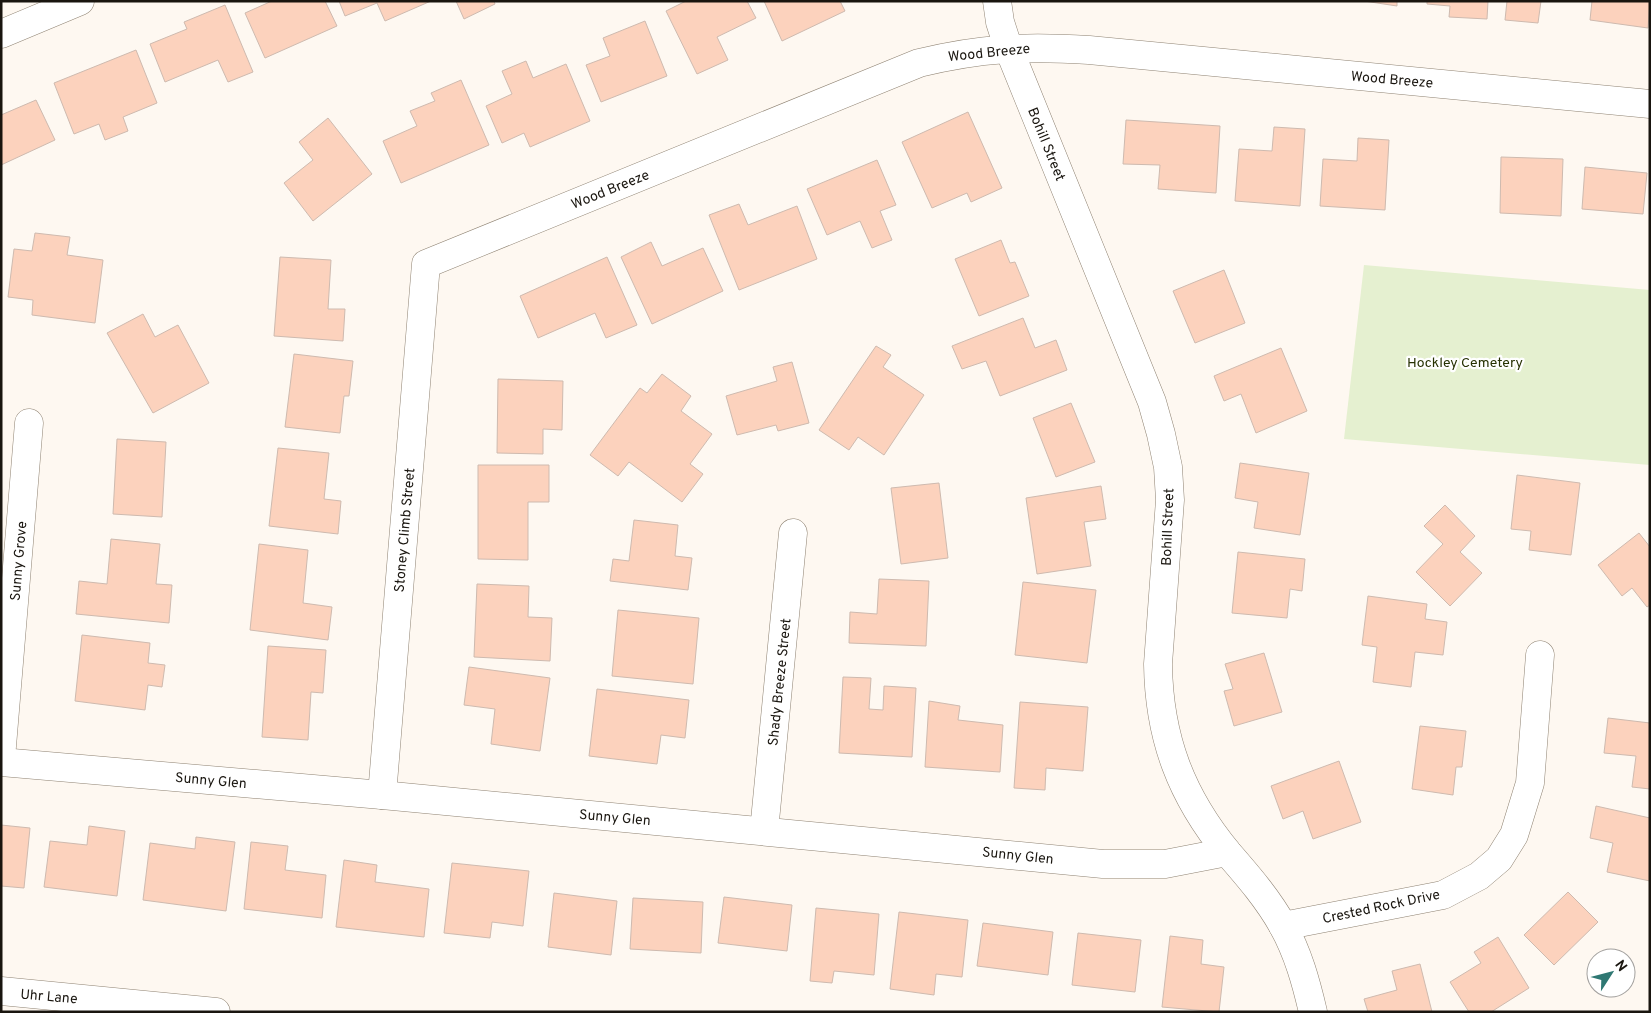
<svg xmlns="http://www.w3.org/2000/svg" width="1651" height="1013" font-family="Overpass,sans-serif">
<rect width="100%" height="100%" fill="#fef8f1"/>
<polygon fill="#e5f0d0" points="1364,265 1650,290 1650,465 1344,439"/>
<g fill="#fcd2bd" stroke="#cebaaf">
<polygon points="272,1 325,1 337,26 265,58 245,13"/>
<polygon points="339,1 431,1 385,21 377,3 345,16"/>
<polygon points="456,1 494,1 495,4 464,19"/>
<polygon points="686,1 747,1 756,18 717,37 728,60 697,74 666,11"/>
<polygon points="764,1 840,1 845,11 782,41"/>
<polygon points="1364,1 1397,1 1397,6"/>
<polygon points="1427,1 1488,1 1487,19 1449,17 1450,6 1427,4"/>
<polygon points="1507,1 1541,1 1538,23 1505,20"/>
<polygon points="1592,1 1650,1 1648,28 1590,20"/>
<polygon points="225,5 253,72 228,82 218,60 165,82 150,44 187,29 184,22"/>
<polygon points="645,21 667,76 601,102 586,65 610,56 603,38"/>
<polygon points="136,50 157,103 123,117 128,131 105,140 99,124 74,134 54,83"/>
<polygon points="526,61 533,78 566,64 590,121 530,147 524,133 502,143 486,106 512,94 502,71"/>
<polygon points="461,80 489,145 401,183 383,141 417,126 410,111 435,101 431,93"/>
<polygon points="36,100 55,140 1,165 1,115"/>
<polygon points="968,112 1002,188 971,202 967,193 932,208 902,142"/>
<polygon points="328,118 372,174 313,221 284,183 313,160 299,142"/>
<polygon points="1126,120 1220,126 1216,193 1158,189 1160,165 1123,164"/>
<polygon points="1274,127 1305,129 1300,206 1235,201 1239,149 1272,151"/>
<polygon points="1358,138 1389,140 1385,210 1320,206 1323,159 1357,161"/>
<polygon points="1501,157 1563,159 1561,216 1500,213"/>
<polygon points="877,160 896,205 880,211 892,240 872,248 860,221 827,235 807,189"/>
<polygon points="1585,167 1647,173 1643,214 1582,209"/>
<polygon points="739,204 748,225 797,206 817,259 739,290 709,215"/>
<polygon points="35,233 70,237 67,255 103,260 95,323 32,315 33,300 8,297 14,249 32,251"/>
<polygon points="1001,240 1010,263 1015,262 1029,296 979,316 955,259"/>
<polygon points="651,242 662,266 703,248 723,291 652,324 621,257"/>
<polygon points="280,257 331,260 328,309 345,309 343,341 274,336"/>
<polygon points="607,257 637,325 606,338 595,313 538,338 520,296"/>
<polygon points="1224,270 1245,323 1195,343 1173,291"/>
<polygon points="143,314 155,337 178,325 209,383 153,413 107,333"/>
<polygon points="1023,318 1035,348 1056,340 1067,370 1000,396 986,361 962,369 952,346"/>
<polygon points="876,346 891,355 883,367 924,395 884,455 858,437 849,450 819,430"/>
<polygon points="1281,348 1307,411 1256,433 1241,394 1224,401 1214,376"/>
<polygon points="294,354 353,361 349,396 344,396 340,433 285,427"/>
<polygon points="792,362 809,423 778,431 776,425 737,435 726,396 777,381 773,367"/>
<polygon points="662,374 691,396 681,411 712,434 690,464 703,474 682,502 629,462 618,476 590,455 640,388 647,393"/>
<polygon points="498,379 563,381 562,430 543,429 543,454 497,453"/>
<polygon points="1071,403 1095,462 1056,477 1033,418"/>
<polygon points="117,439 166,442 162,517 113,514"/>
<polygon points="278,448 329,453 324,499 341,501 338,534 269,526"/>
<polygon points="1240,463 1309,473 1300,535 1254,528 1258,502 1235,498"/>
<polygon points="478,465 549,465 549,502 528,502 528,560 478,559"/>
<polygon points="1517,475 1580,483 1571,555 1529,550 1531,531 1511,529"/>
<polygon points="939,483 948,558 901,564 891,488"/>
<polygon points="1101,486 1106,519 1084,522 1091,566 1037,574 1026,498"/>
<polygon points="1445,505 1475,536 1460,552 1482,573 1450,606 1416,572 1443,544 1424,526"/>
<polygon points="634,520 678,525 675,556 692,558 688,590 610,581 613,559 629,561"/>
<polygon points="1639,533 1650,547 1650,605 1647,607 1632,588 1622,596 1598,565"/>
<polygon points="111,539 160,544 156,584 172,585 169,623 76,614 79,581 107,584"/>
<polygon points="259,544 308,550 303,603 332,607 328,640 250,630"/>
<polygon points="1238,552 1305,559 1302,591 1290,589 1287,618 1232,613"/>
<polygon points="879,579 929,581 926,646 849,643 850,612 877,614"/>
<polygon points="1023,582 1096,590 1087,663 1015,655"/>
<polygon points="477,584 529,586 528,617 552,618 550,661 474,657"/>
<polygon points="1368,596 1427,604 1425,619 1447,622 1443,655 1415,652 1411,687 1373,682 1377,647 1362,645"/>
<polygon points="618,610 699,618 693,684 612,676"/>
<polygon points="82,635 150,643 148,663 165,665 162,687 148,685 145,710 75,701"/>
<polygon points="268,646 326,650 323,693 311,692 308,740 262,737"/>
<polygon points="1264,653 1282,712 1234,726 1224,691 1233,689 1225,664"/>
<polygon points="469,667 550,678 540,751 491,744 495,709 464,705"/>
<polygon points="843,677 871,678 869,709 883,710 884,686 916,688 912,757 839,753"/>
<polygon points="597,689 689,700 685,738 661,735 657,764 589,756"/>
<polygon points="929,701 960,706 958,720 1003,725 1000,772 925,767"/>
<polygon points="1020,702 1088,707 1083,771 1046,768 1045,790 1014,788"/>
<polygon points="1608,718 1650,723 1650,789 1632,787 1636,756 1604,753"/>
<polygon points="1420,726 1466,731 1462,767 1456,767 1453,795 1412,789"/>
<polygon points="1339,761 1361,822 1313,839 1303,811 1283,819 1271,786"/>
<polygon points="1596,806 1650,818 1650,881 1607,872 1613,843 1590,838"/>
<polygon points="1,825 30,828 24,888 1,886"/>
<polygon points="89,826 125,831 117,896 44,887 50,841 87,845"/>
<polygon points="196,837 235,842 226,911 143,900 150,843 195,849"/>
<polygon points="251,842 288,846 285,870 326,875 322,918 244,909"/>
<polygon points="344,860 377,865 375,882 429,889 424,937 336,927"/>
<polygon points="452,863 529,871 523,926 492,922 490,938 444,933"/>
<polygon points="1568,892 1598,922 1554,965 1524,935"/>
<polygon points="554,893 617,901 611,955 548,947"/>
<polygon points="724,897 792,905 787,951 718,943"/>
<polygon points="633,898 703,902 701,953 630,949"/>
<polygon points="816,908 879,914 874,975 834,971 832,983 810,981"/>
<polygon points="899,912 968,920 962,977 936,974 934,995 890,989"/>
<polygon points="983,923 1053,932 1048,975 977,966"/>
<polygon points="1078,933 1141,940 1135,992 1072,985"/>
<polygon points="1170,936 1203,940 1201,964 1224,967 1219,1012 1162,1007"/>
<polygon points="1498,937 1529,988 1491,1012 1469,1012 1450,982 1481,963 1474,952"/>
<polygon points="1420,964 1432,1012 1368,1012 1364,999 1397,990 1392,971"/>
</g>
<g fill="none" stroke-linecap="round" stroke-linejoin="round">
<defs>
<g id="street">
<path d="M 997,1 L 1000,22 L 1008,47 L 1152,402 L 1161,434 L 1168,467 L 1170,500 L 1158,664 C 1159,738 1181,796 1228,853 C 1248,876 1268,899 1283,926 C 1298,953 1306,982 1313,1012"/>
<polyline points="1,34 80,1"/>
<polyline points="1,758 29,423"/>
<polyline points="1,762 382,795 1103,864 1165,864 1227,852"/>
<path d="M 382,795 L 426,264 L 919,63 C 981,48 1025,46 1089,50 L 1650,104"/>
<polyline points="764,831 793,533"/>
<polyline points="1283,926 1443,895 1479,876 1499,859 1514,835 1530,783 1540,655"/>
</g>
<polyline id="secondary" points="1,991 216,1012"/>
</defs>
<use href="#street" stroke="#8f8373" stroke-width="29"/>
<use href="#secondary" stroke="#8f8373" stroke-width="29"/>
<use href="#street" stroke="#fff" stroke-width="28"/>
<use href="#secondary" stroke="#fff" stroke-width="28"/>
</g>
<g text-anchor="middle" stroke-width="4.5" stroke-linejoin="round" paint-order="stroke">
<g font-size="14" fill="#19150f" stroke="#fff">
<text transform="translate(989 52) rotate(-6)" y="5">Wood Breeze</text>
<text transform="translate(1392 79) rotate(5)" y="5">Wood Breeze</text>
<text transform="translate(1047 144) rotate(68)" y="5">Bohill Street</text>
<text transform="translate(610 189) rotate(-22)" y="5">Wood Breeze</text>
<text transform="translate(1167 527) rotate(-88)" y="5">Bohill Street</text>
<text transform="translate(404 530) rotate(-85)" y="5">Stoney Climb Street</text>
<text transform="translate(18 561) rotate(-85)" y="5">Sunny Grove</text>
<text transform="translate(779 682) rotate(-84)" y="5">Shady Breeze Street</text>
<text transform="translate(211 780) rotate(5)" y="5">Sunny Glen</text>
<text transform="translate(615 817) rotate(5)" y="5">Sunny Glen</text>
<text transform="translate(1018 855) rotate(6)" y="5">Sunny Glen</text>
<text transform="translate(1381 906) rotate(-12)" y="5">Crested Rock Drive</text>
<text transform="translate(49 996) rotate(5)" y="5">Uhr Lane</text>
</g>
<g font-size="14" fill="#263102" stroke="#fff">
<text x="1465" y="367">Hockley Cemetery</text>
</g>
</g>
<rect width="1651" height="1013" fill="none" stroke="#19150f" stroke-width="5"/>
<g transform="translate(1611 973) rotate(54)"><circle r="24" fill="#ffffff" stroke="#a3a19f"/>
<path d="M0-4L9 19L0 12L-9 19Z" fill="#2f7873"/>
<text y="-8" font-size="14" font-weight="bold" text-anchor="middle" fill="#19150f">N</text>
</g>
</svg>
